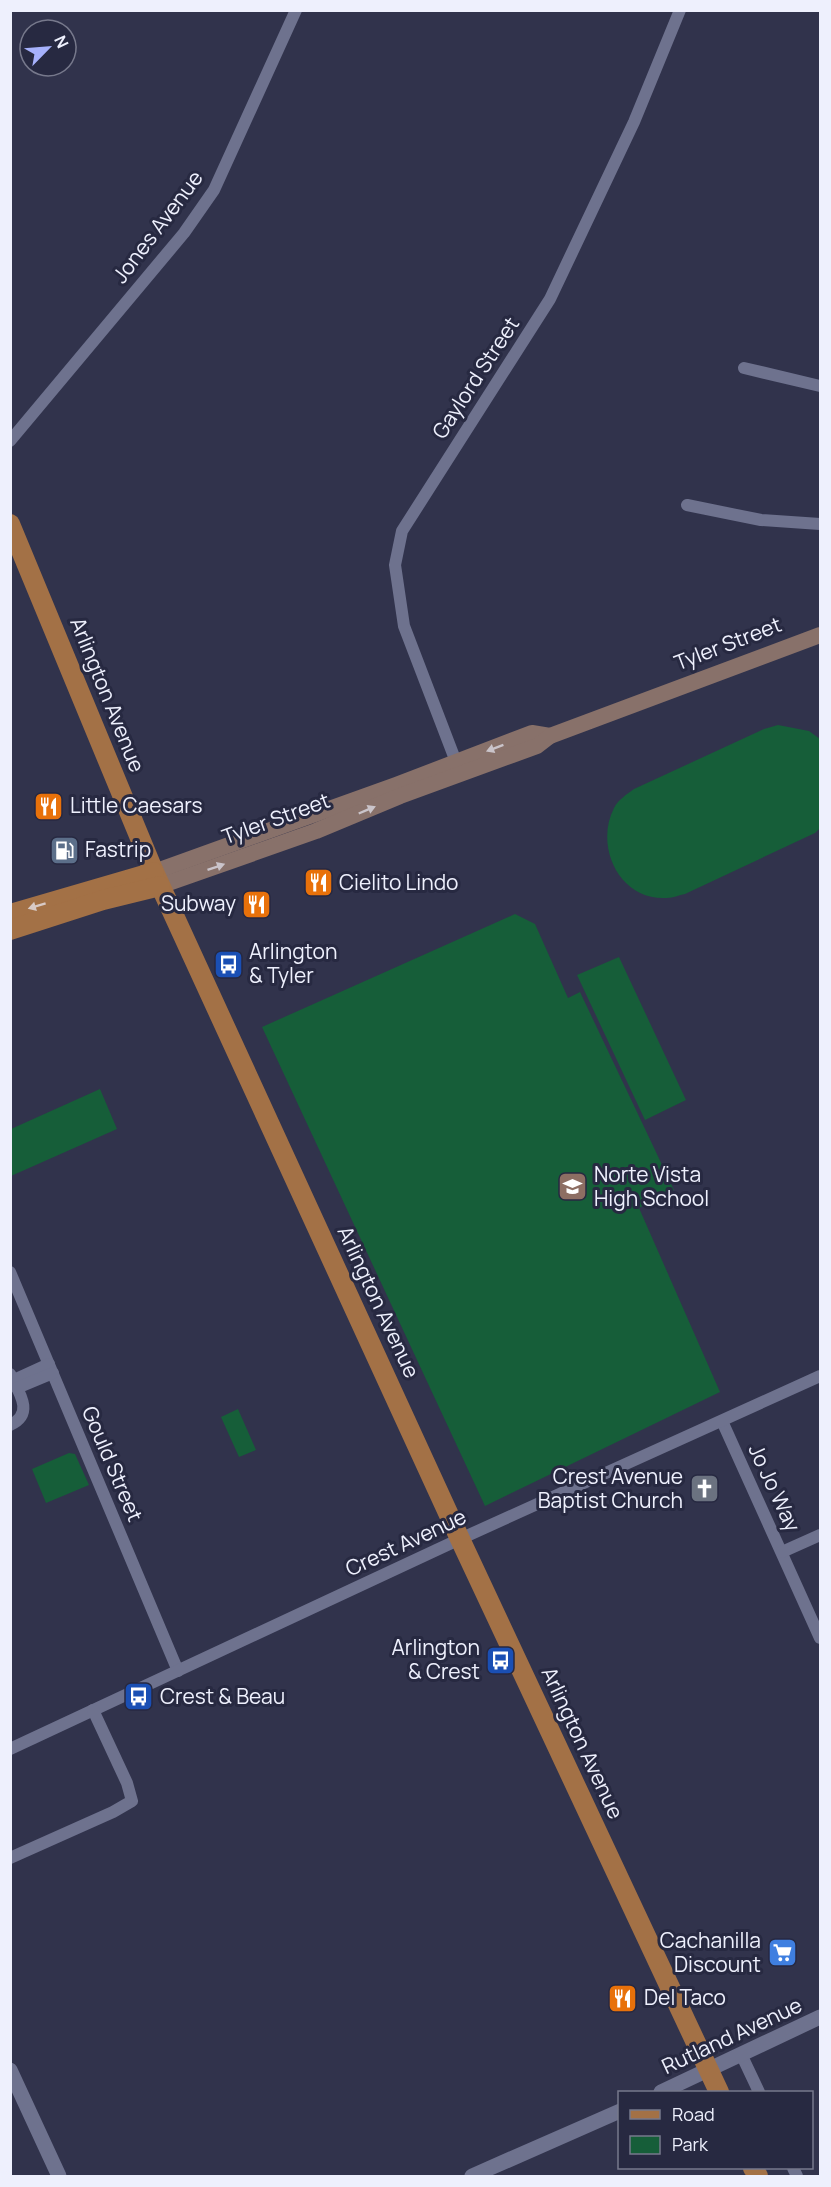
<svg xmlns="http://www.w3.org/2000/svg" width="831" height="2187" font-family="Manrope,sans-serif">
<rect width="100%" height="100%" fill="#31334c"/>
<g fill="#165e39">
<path d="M 778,725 L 809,731 L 820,739 L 820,828 L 815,833 L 685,894 C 679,895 673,898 667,898 C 620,901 594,847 614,808 C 618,800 627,794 634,789 L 764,729 Z"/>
<polygon points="515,914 535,924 568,998 580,992 674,1190 639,1208 720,1392 485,1506 262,1027"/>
<polygon points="619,957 686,1100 645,1120 577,975"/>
<polygon points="100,1089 117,1129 11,1176 11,1129"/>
<polygon points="238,1409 256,1450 239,1457 221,1417"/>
<polygon points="69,1453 75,1454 89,1485 46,1503 32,1469"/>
</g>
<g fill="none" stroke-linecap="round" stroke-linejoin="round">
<g stroke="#6e728e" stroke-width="12">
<polyline points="744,368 820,386"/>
<polyline points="10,441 184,233 214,190 296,10"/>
<polyline points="687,505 761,520 820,524"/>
<polyline points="458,767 404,626 395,565 402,531 550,299 634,122 680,10"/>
<polyline points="10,1272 178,1671"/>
<path d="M 10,1374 C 19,1392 35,1414 10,1425"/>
<polyline points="14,1380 49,1364"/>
<polyline points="17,1388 53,1373"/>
<polyline points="722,1421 820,1638"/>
<polyline points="782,1552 820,1535"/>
<polyline points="10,1749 460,1539 820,1376"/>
<polyline points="10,1858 113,1812 132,1801 127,1783 93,1710"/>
<polyline points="742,2056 759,2092"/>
<polyline points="793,2168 797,2176"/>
</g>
<g stroke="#6e728e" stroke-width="15">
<polyline points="10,2070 59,2176"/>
<polyline points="661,2092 820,2017"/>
<polyline points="472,2176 620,2111"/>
</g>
<g stroke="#88716a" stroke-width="16">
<polyline points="154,872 396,785 532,733 550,736"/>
<polyline points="160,886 316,831 400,796 537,746 550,736 820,635"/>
</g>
<g stroke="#a37146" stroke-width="20">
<polyline points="10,524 154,872 460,1539 719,2092"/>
<polyline points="10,914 154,872"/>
<polyline points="10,930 103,900 160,886"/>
<polyline points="753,2168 758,2176"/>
</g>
</g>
<defs><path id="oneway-solid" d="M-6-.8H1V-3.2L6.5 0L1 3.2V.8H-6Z" transform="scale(1.5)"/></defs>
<g fill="#cac4ca">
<use href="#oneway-solid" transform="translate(495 748) rotate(159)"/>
<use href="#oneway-solid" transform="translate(367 810) rotate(-23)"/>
<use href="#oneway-solid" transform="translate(216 867) rotate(-19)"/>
</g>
<use fill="#d8cac6" href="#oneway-solid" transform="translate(37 906) rotate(163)"/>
<defs>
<symbol id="restaurant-square" viewBox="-11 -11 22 22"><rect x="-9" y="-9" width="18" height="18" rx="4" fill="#e8710a" stroke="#272941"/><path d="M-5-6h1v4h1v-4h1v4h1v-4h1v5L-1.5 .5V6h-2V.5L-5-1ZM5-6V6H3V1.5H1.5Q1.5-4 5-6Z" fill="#fff"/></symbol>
<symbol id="fuel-square" viewBox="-11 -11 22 22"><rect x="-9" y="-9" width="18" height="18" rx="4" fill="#5c6f8a" stroke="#272941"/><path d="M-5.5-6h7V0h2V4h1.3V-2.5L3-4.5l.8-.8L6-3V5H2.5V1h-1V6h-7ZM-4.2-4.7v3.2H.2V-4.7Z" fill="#fff"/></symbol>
<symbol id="bus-square" viewBox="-11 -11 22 22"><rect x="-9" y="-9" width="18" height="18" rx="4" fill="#1a4fb4" stroke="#272941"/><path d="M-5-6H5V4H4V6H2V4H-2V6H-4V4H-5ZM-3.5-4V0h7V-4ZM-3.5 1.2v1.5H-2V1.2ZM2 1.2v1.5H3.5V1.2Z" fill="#fff"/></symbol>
<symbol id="school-square" viewBox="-11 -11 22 22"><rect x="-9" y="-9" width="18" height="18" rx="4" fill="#8d6e63" stroke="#272941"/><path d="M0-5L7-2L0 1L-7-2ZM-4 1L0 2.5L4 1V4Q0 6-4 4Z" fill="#fff"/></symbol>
<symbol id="church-square" viewBox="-11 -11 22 22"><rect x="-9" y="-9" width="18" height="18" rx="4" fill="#6b7280" stroke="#272941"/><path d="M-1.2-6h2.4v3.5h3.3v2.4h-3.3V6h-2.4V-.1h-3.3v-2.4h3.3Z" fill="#fff"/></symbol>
<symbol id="supermarket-square" viewBox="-11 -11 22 22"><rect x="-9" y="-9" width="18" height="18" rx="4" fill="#3f7fe0" stroke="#272941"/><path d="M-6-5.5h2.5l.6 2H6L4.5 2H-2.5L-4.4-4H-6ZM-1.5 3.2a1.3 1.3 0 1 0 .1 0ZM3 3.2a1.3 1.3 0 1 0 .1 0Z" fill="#fff"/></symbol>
</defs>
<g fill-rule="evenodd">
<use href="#restaurant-square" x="32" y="790" width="33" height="33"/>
<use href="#fuel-square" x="48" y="834" width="33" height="33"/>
<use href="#restaurant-square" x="302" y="866" width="33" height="33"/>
<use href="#restaurant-square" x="240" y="888" width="33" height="33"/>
<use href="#bus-square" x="212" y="948" width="33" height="33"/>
<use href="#school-square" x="556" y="1170" width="33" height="33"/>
<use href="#church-square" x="688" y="1472" width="33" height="33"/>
<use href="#bus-square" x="484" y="1644" width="33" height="33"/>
<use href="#bus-square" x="122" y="1680" width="33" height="33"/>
<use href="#supermarket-square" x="766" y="1936" width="33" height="33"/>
<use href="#restaurant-square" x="606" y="1982" width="33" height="33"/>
</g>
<g text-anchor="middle" stroke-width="6" stroke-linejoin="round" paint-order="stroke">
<g font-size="21" fill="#eef0fd" stroke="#272941">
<text transform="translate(158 227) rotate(-53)" y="7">Jones Avenue</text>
<text transform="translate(476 378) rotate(-57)" y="7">Gaylord Street</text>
<text transform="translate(728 644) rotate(-21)" y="7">Tyler Street</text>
<text transform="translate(107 695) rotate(68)" y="7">Arlington Avenue</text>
<text transform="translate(276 819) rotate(-20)" y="7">Tyler Street</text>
<text transform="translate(378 1302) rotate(65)" y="7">Arlington Avenue</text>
<text transform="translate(112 1464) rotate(67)" y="7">Gould Street</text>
<text transform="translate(774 1488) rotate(65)" y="7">Jo Jo Way</text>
<text transform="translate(406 1543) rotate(-25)" y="7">Crest Avenue</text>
<text transform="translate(582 1743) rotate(65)" y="7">Arlington Avenue</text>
<text transform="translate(732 2036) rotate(-25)" y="7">Rutland Avenue</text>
</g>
<g font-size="21" fill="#eef0fd" stroke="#272941" text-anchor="start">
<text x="70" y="813">Little Caesars</text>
<text x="85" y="857">Fastrip</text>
<text x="339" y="890">Cielito Lindo</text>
<text x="236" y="911" text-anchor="end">Subway</text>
<text x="249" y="959">Arlington<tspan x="249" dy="24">&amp; Tyler</tspan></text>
<text x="594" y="1182">Norte Vista<tspan x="594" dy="24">High School</tspan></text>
<text x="683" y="1484" text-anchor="end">Crest Avenue<tspan x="683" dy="24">Baptist Church</tspan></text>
<text x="480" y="1655" text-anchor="end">Arlington<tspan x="480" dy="24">&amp; Crest</tspan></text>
<text x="160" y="1704">Crest &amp; Beau</text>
<text x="761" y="1948" text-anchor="end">Cachanilla<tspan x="761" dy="24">Discount</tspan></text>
<text x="644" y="2005">Del Taco</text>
</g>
</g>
<rect width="831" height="2187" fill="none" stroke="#eef0fd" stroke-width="24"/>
<rect x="618" y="2091" width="195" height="78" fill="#272941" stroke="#77798c" stroke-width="1.5"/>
<rect x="630" y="2110" width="30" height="9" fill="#a37146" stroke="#77798c" stroke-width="1.5"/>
<text x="672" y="2121" font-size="18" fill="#eef0fd">Road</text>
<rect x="630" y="2136" width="30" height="18" fill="#165e39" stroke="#77798c" stroke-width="1.5"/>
<text x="672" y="2151" font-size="18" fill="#eef0fd">Park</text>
<g transform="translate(48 48) rotate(65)"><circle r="28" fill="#272941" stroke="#77798c" stroke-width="1.5"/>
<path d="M0-4.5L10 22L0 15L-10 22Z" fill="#a6b1fc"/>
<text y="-9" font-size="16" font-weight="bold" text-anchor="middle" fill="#eef0fd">N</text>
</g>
</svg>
